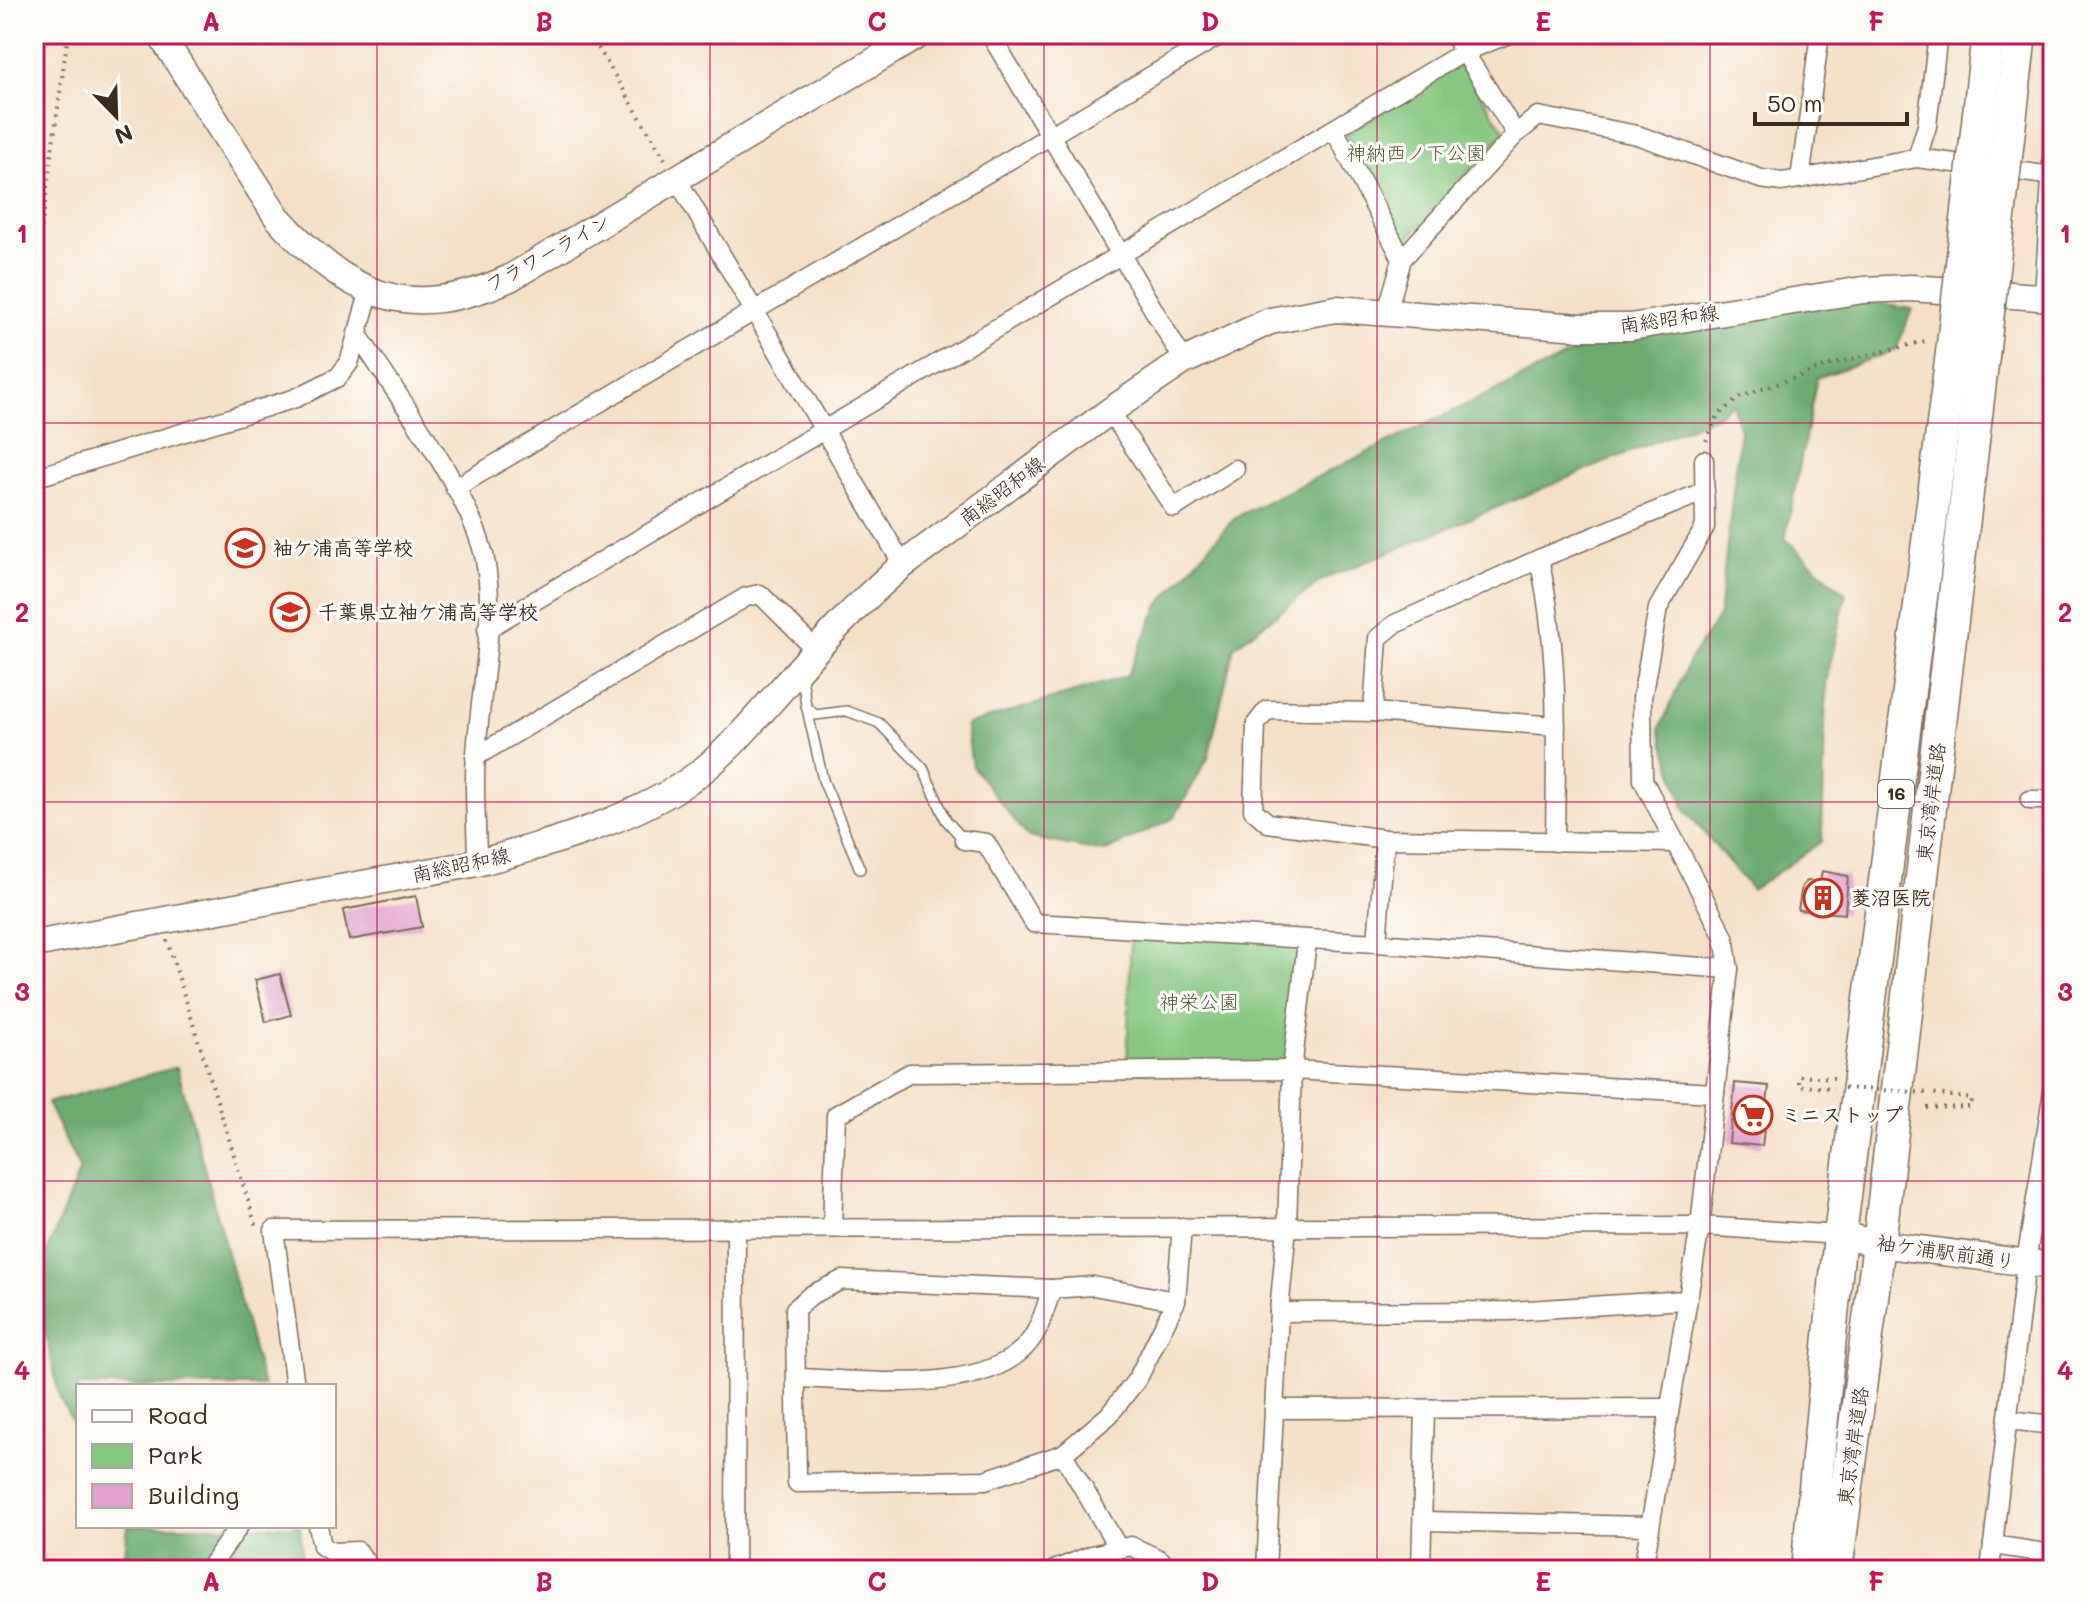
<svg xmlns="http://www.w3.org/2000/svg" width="2087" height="1604" font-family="Mali,'Klee One',sans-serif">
<rect width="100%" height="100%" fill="#fdfcf7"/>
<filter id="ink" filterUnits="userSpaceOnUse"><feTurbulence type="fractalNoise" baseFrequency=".0125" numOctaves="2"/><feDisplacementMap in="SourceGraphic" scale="16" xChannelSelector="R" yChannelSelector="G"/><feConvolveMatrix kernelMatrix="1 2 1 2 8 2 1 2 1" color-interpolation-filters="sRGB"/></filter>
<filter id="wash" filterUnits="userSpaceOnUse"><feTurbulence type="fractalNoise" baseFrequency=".006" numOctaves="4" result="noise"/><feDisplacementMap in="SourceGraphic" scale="32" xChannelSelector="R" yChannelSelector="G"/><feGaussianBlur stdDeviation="1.8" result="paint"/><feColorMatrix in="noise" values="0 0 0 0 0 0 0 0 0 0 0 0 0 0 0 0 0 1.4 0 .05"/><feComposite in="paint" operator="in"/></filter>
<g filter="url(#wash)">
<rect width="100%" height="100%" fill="#f5e0c7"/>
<g fill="#86c880" stroke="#60794f" stroke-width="2">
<polygon points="1461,64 1505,132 1404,243 1346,134"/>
<polygon points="1131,929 1307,941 1292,1070 1127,1072"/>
</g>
<g fill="#6cac6e" stroke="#546b46" stroke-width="2">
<polygon points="1825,295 1912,309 1896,350 1817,378 1785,539 1846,594 1826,683 1822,841 1752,890 1685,810 1660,729 1688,663 1719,615 1740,430 1732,403 1717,416 1322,580 1234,647 1208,758 1174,818 1104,852 1028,837 972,766 966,725 1127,676 1159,605 1235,517 1595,342"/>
<polygon points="177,1067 263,1386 78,1386 78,1431 60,1399 34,1283 80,1170 47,1103"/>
<polygon points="128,1526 300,1526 303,1570 123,1570"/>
</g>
<g id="blocks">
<g fill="#e3a2cf">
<polygon points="1822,871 1848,876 1845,914 1798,910 1802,886 1807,881 1820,882"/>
<polygon points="416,896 422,927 349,940 343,910"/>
<polygon points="280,974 291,1015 266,1022 255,980"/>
<polygon points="1735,1083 1769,1086 1762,1146 1729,1143"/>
</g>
</g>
</g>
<g filter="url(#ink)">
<use href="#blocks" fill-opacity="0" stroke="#7c6a59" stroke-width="2"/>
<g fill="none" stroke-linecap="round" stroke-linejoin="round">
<defs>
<g id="lane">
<polyline points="802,676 806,706 815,715 847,711 879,723 923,768 946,820 964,840"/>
<polyline points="807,709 823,780 860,869"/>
</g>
<g id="street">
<polyline points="990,34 1184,361"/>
<polyline points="1453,34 1516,134"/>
<polyline points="1335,131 1402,259"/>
<polyline points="1917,158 2053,176"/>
<polyline points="677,179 903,565"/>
<polyline points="1800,179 1820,34"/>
<polyline points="2044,297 2053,146"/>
<polyline points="1387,312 1402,259 1516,134 1538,116 1637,135 1761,179 1782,182 1917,158 1927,126 1938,34"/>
<path d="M 357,333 C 395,393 472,494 485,560 C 497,622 480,692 476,754 C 473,790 477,827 477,863"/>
<polyline points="1110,411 1174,508 1235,469"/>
<polyline points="34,478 296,398 338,377 349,363 370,290"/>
<polyline points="455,488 1222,34"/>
<path d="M 1539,559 C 1560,652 1556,747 1555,842"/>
<polyline points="487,629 1464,52 1509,34"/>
<polyline points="1373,712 1378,638 1395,624 1539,559 1705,491"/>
<polyline points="1556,726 1373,712 1267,710 1256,724 1253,810 1268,823 1385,839 1674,843"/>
<polyline points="475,757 746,597 760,594 816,650"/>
<polyline points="2030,800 2053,800"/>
<polyline points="964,840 986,843 1034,923 1377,943 1729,969"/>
<polyline points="1377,943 1385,839"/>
<polyline points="832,1228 836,1115 910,1073 1292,1070 1715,1093"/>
<polyline points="1052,1289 842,1280 811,1295 795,1309 797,1483 985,1480 1063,1454 1109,1415 1138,1378 1176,1301 1182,1227"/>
<polyline points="1279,1312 1510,1311 1685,1300"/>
<path d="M 798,1378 C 862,1380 988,1397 1030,1341 C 1041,1327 1046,1305 1052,1289 L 1093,1286 L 1176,1301"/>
<polyline points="295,1386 274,1230 1700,1226 1840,1235"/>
<polyline points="1274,1409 1669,1408"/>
<polyline points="2008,1420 2053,1425"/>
<polyline points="1063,1454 1119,1549"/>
<polyline points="1423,1521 1648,1526"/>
<polyline points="318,1526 322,1546 332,1552 358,1551 371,1570"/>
<polyline points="1993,1545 2053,1554"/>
<polyline points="208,1570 239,1526"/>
<polyline points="735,1570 736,1228"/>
<polyline points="1054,1570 1092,1555 1131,1546 1161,1560 1165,1570"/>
<polyline points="1266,1570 1279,1312 1287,1227 1292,1070 1307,941"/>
<polyline points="1421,1570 1425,1409"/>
<polyline points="1643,1570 1700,1226 1729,969 1724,937 1643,780 1642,698 1658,608 1705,527 1704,460"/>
<polyline points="1990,1570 2026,1262 2053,1091"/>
</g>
<g id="secondary">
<path d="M 160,34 L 277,217 C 348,296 408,324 510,278 L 920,34"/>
<path d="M 34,944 L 477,863 C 549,844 644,817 702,771 C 731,748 755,719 779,692 C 818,647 857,603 903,565 L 1110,411 L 1184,361 L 1270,321 L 1336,309 L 1580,327 L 1630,327 L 1863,290 L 1911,288 L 2053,298"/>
<polyline points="1840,1235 1879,1244 2053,1266"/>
</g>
<g id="highway">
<polyline points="1807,1570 1840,1235 1952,353"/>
<polyline points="1836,1570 1879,1244 1983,356"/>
</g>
</defs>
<use href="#lane" stroke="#7c6a59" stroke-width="12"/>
<use href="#street" stroke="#7c6a59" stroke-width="21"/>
<use href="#secondary" stroke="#7c6a59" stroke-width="29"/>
<use href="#highway" stroke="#7c6a59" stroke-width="35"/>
<g stroke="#7c6a59" stroke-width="4" stroke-dasharray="2 6" stroke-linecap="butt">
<polyline points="590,34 665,159"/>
<polyline points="34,283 68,34"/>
<polyline points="1706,441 1717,416 1740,397 1836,363 1929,340"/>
<polyline points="167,940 256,1226"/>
<polyline points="1834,1078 1799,1076 1799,1086 1834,1088"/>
<polyline points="1927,1108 1971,1107 1972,1099 1931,1093"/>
</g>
<use href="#lane" stroke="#fff" stroke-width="9"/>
<use href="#street" stroke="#fff" stroke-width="18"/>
<use href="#secondary" stroke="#fff" stroke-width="26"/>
<use href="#highway" stroke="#fff" stroke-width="32"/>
<defs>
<g id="highway-bridge">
<polyline points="1952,353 1988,34"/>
<polyline points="1983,356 2020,34"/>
</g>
</defs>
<use href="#highway-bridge" stroke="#7c6a59" stroke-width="35" stroke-linecap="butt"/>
<polyline stroke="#7c6a59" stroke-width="4" stroke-dasharray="2 6" stroke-linecap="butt" points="1844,1088 1931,1093"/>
<use href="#highway-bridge" stroke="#fff" stroke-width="32"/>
</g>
</g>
<path fill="none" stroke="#c2185b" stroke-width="2" stroke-opacity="0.55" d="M 377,34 L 377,1570M 710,34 L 710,1570M 1044,34 L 1044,1570M 1377,34 L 1377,1570M 1710,34 L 1710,1570M 34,423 L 2053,423M 34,802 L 2053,802M 34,1181 L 2053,1181"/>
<defs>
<symbol id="school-ring" viewBox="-11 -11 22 22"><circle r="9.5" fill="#fdfcf7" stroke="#c8321e" stroke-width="1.5"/><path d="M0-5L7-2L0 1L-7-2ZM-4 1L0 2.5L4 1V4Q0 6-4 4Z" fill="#c8321e"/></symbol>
<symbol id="building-ring" viewBox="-11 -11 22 22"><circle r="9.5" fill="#fdfcf7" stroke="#c8321e" stroke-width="1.5"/><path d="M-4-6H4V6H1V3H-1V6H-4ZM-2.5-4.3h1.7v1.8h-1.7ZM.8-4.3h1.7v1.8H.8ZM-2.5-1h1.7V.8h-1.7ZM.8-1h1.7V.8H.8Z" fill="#c8321e"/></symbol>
<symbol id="supermarket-ring" viewBox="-11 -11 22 22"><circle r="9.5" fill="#fdfcf7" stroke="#c8321e" stroke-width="1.5"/><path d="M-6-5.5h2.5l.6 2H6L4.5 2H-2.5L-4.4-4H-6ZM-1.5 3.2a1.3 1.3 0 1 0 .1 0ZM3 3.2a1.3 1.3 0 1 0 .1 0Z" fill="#c8321e"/></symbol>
</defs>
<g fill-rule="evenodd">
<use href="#school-ring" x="223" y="526" width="44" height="44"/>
<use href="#school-ring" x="268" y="590" width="44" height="44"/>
<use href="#building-ring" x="1801" y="876" width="44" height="44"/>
<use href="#supermarket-ring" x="1731" y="1093" width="44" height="44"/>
</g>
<g text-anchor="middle" stroke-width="6" stroke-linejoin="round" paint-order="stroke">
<rect fill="#fdfcf7" stroke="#75695f" stroke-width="2" x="1878" y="780" width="36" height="28" rx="6"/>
<g font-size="18" font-weight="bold" fill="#3b2a1e">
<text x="1896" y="800">16</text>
</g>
<g font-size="20" fill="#52593b" stroke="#fdfcf7">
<text x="1416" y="160">神納西ノ下公園</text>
<text x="1199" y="1009">神栄公園</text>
</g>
<g font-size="20" fill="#3b2a1e" stroke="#fdfcf7">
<text transform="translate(548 253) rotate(-29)" y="7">フラワーライン</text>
<text transform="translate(1669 319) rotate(-8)" y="7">南総昭和線</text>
<text transform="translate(1002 491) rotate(-37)" y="7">南総昭和線</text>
<text transform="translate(1931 802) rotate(-83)" y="7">東京湾岸道路</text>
<text transform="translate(461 865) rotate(-12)" y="7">南総昭和線</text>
<text transform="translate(1946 1252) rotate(8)" y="7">袖ケ浦駅前通り</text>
<text transform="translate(1853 1446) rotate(-82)" y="7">東京湾岸道路</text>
</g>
<g font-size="20" font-weight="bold" fill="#3b2a1e" stroke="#fdfcf7" text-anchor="start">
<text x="273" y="555">袖ケ浦高等学校</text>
<text x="318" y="619">千葉県立袖ケ浦高等学校</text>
<text x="1851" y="905">菱沼医院</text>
<text x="1781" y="1122">ミニストップ</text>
</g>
</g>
<rect width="2087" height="1604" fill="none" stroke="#fdfcf7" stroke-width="88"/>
<rect x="76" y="1384" width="260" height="144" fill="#fdfcf7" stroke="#afa8a0" stroke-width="2"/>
<rect x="92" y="1410" width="40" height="12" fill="#ffffff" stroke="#afa8a0" stroke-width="2"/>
<text x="148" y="1424" font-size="24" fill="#3b2a1e">Road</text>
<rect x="92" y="1444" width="40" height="24" fill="#86c880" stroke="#afa8a0" stroke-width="2"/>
<text x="148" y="1464" font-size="24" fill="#3b2a1e">Park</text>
<rect x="92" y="1484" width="40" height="24" fill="#e3a2cf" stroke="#afa8a0" stroke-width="2"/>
<text x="148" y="1504" font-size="24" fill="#3b2a1e">Building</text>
<g transform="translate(116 116) rotate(157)" stroke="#fdfcf7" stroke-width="6" paint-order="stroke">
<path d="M0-6L14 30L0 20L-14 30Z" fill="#3b2a1e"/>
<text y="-12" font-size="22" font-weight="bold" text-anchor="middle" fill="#3b2a1e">N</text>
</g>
<path d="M1755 112v12h152v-12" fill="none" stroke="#3b2a1e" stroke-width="4"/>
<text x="1767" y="112" font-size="24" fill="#3b2a1e" stroke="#fdfcf7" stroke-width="6" paint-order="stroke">50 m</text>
<rect x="44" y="44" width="1999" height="1516" fill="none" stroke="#c2185b" stroke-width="3"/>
<g font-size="26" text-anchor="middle" font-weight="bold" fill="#c2185b">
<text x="211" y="31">A</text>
<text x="544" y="31">B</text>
<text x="877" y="31">C</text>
<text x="1210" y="31">D</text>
<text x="1543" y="31">E</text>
<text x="1876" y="31">F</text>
<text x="22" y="243">1</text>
<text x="2065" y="243">1</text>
<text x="22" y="622">2</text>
<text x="2065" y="622">2</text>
<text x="22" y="1001">3</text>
<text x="2065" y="1001">3</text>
<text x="22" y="1380">4</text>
<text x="2065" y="1380">4</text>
<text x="211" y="1591">A</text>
<text x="544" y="1591">B</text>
<text x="877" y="1591">C</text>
<text x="1210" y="1591">D</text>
<text x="1543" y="1591">E</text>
<text x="1876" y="1591">F</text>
</g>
</svg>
